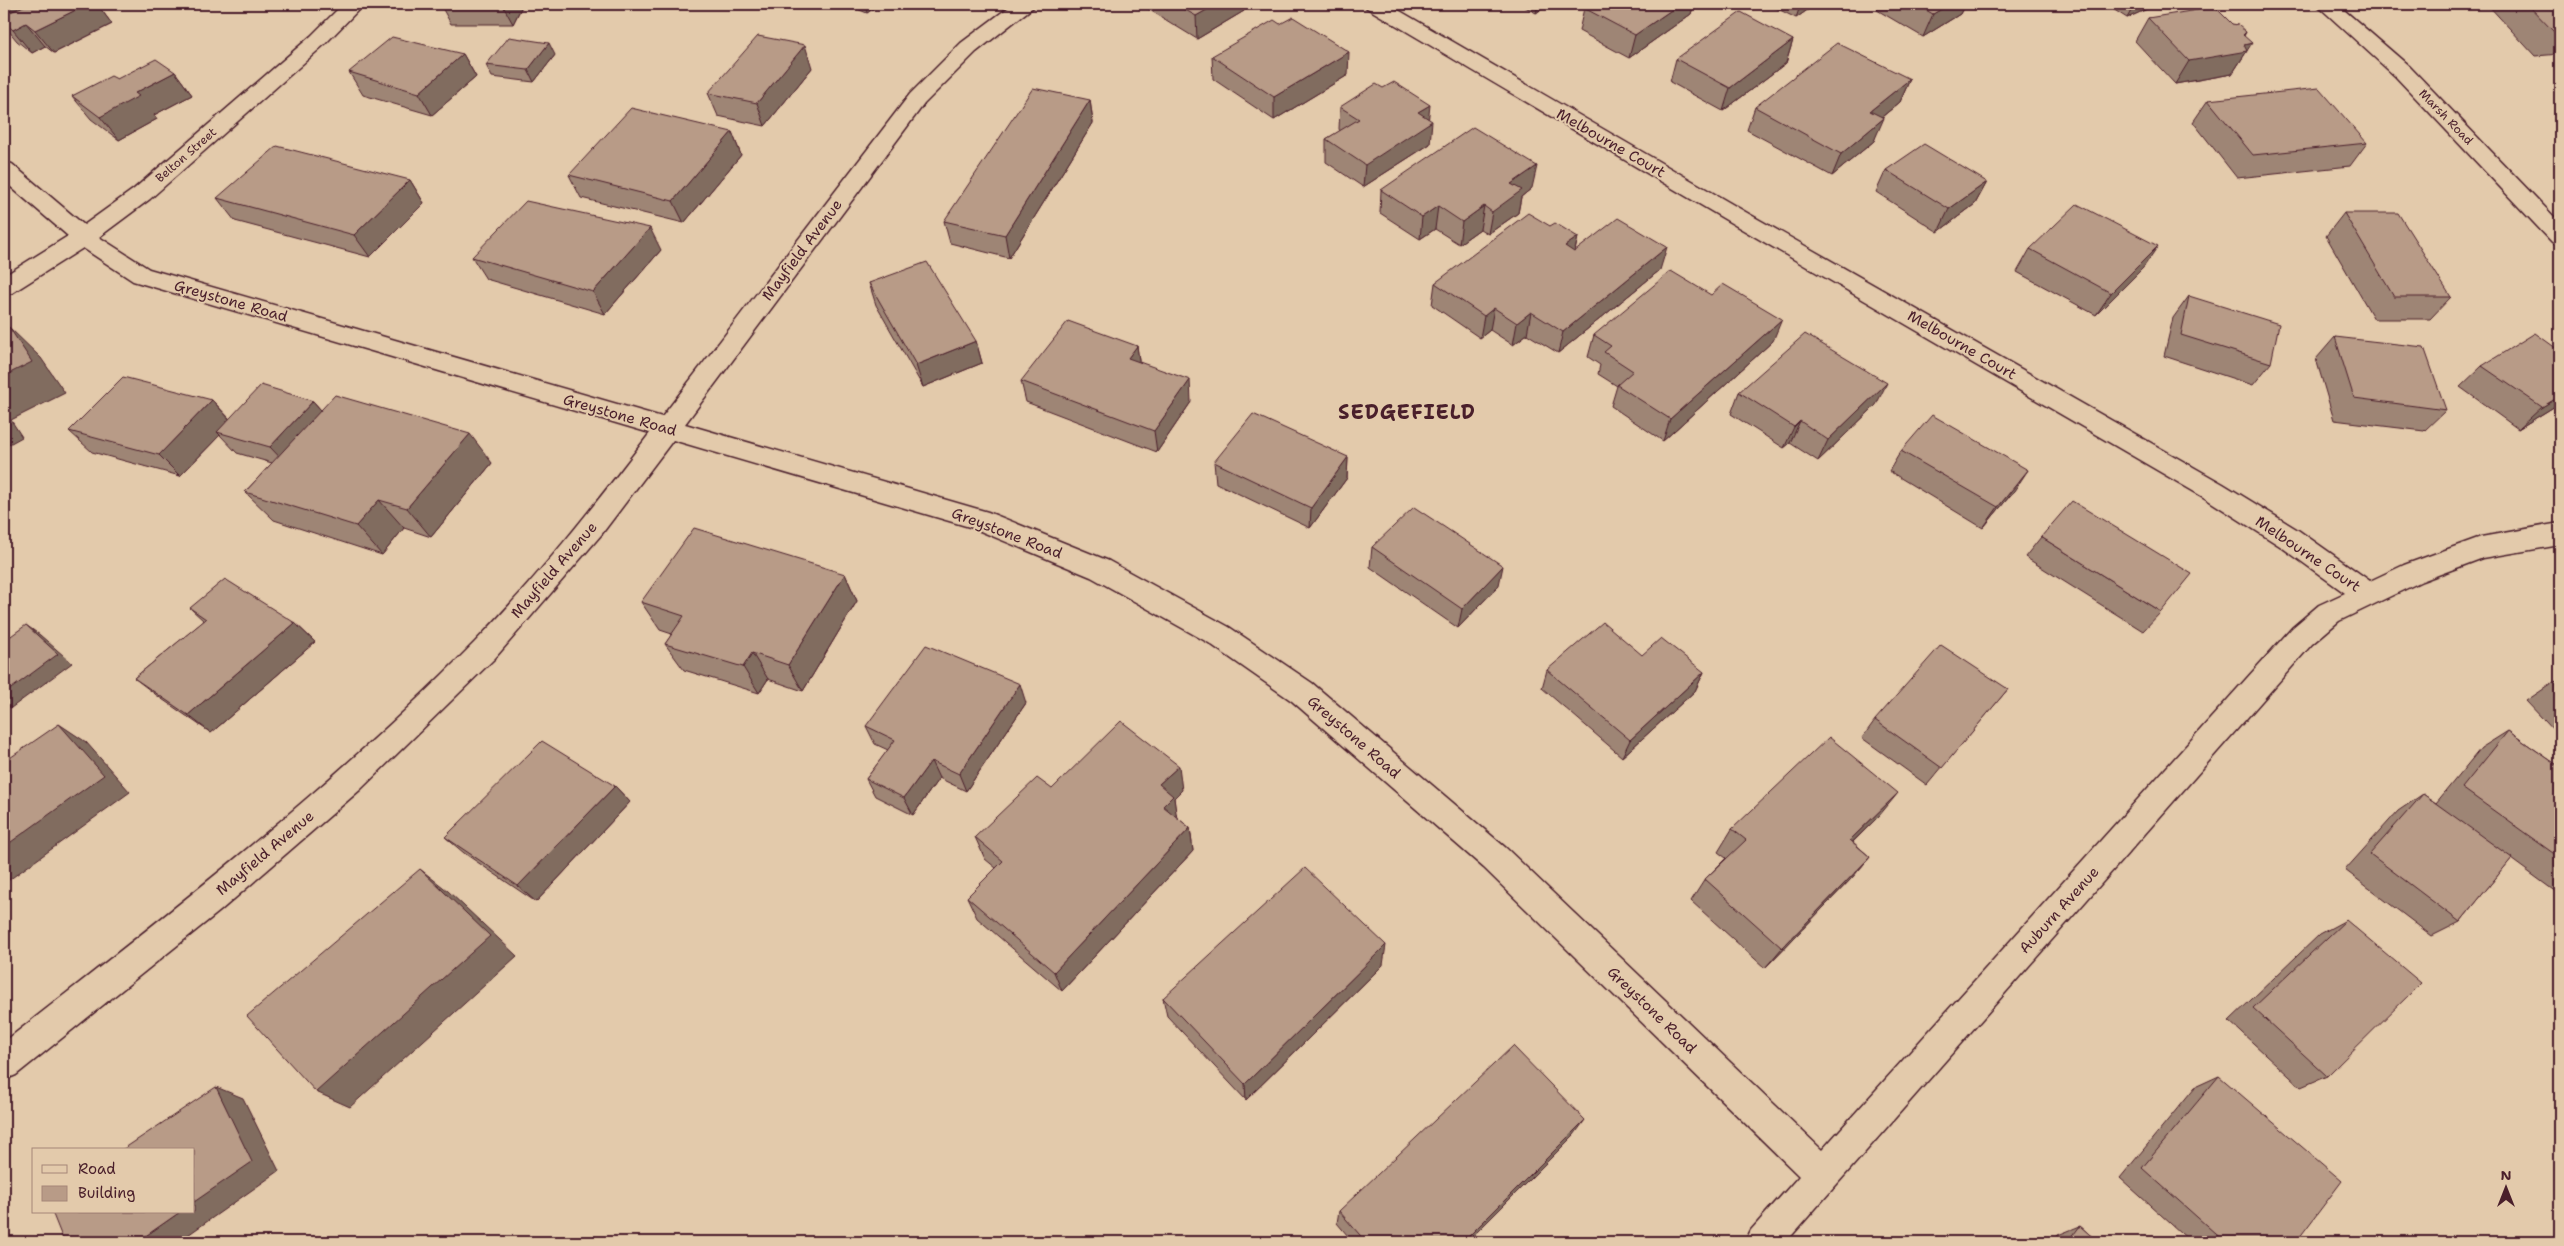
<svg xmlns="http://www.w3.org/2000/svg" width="2564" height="1246" font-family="'Shantell Sans',sans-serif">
<rect width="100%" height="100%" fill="#e3caab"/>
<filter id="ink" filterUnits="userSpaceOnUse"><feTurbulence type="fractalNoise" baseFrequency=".02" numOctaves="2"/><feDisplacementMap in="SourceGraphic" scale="10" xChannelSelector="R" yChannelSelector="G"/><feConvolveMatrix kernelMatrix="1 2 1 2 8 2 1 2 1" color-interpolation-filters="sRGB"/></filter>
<g filter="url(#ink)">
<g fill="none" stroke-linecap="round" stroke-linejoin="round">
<defs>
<g id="minor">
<path d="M 343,4 L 364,4 L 325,44 L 150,199 L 99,237 L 149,269 L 662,417 L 910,94 L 961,43 L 1005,10 L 1014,4 L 1037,4 L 976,52 L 924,104 L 685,424 L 988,512 L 1109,561 L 1229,627 L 1312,683 L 1506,848 L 1822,1150 L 2292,628 L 2319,605 L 2345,593 L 2280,546 L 2205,498 L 1733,224 L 1367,8 L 1364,4 L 1388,4 L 1749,214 L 2223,484 L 2298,530 L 2370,581 L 2404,565 L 2481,537 L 2560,523 L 2560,545 L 2483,558 L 2422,581 L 2339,621 L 2312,644 L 1786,1242 L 1745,1242 L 1751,1230 L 1799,1176 L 1484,868 L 1292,701 L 1209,643 L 1091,577 L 973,528 L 673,440 L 601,535 L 495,658 L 361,789 L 220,911 L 16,1075 L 4,1080 L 4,1042 C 166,915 330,790 475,642 C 538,577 595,505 650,433 L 133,281 L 83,248 L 12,293 L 4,295 L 4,276 L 68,236 L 4,181 L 4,162 L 12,164 L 84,225 L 134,189 L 311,36 Z"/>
<polygon points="2316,4 2337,4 2410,67 2560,223 2560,244 2552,242 2396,77"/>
</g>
</defs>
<use href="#minor" stroke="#4a1f2b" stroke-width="3"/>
<use href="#minor" fill="#e3caab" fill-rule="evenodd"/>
</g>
<g fill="#9e8574" stroke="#4a1f2b">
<polygon points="4,4 97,4 112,24 54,53 45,46 32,53 17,41 4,25"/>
<polygon points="440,4 523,4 513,24 451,24"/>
<polygon points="845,4 880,4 867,13"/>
<polygon points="1140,4 1244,4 1244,11 1197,39"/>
<polygon points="1520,4 1550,4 1536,13"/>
<polygon points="1582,4 1694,4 1691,14 1629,58 1579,31 1584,8 1586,6"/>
<polygon points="1768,4 1816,4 1796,18"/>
<polygon points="1879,4 1965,4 1960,14 1923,37 1877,10"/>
<polygon points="2105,4 2158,4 2127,18"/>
<polygon points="2487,4 2560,4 2560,54 2535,56"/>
<polygon points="2148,18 2232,24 2246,32 2244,36 2247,51 2232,74 2175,84 2135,41"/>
<polygon points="1793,40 1786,63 1723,111 1670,82 1676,59"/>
<polygon points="463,54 476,77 432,115 363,95 349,72"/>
<polygon points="555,55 534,82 492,77 486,65"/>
<polygon points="1212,56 1348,75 1274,120 1213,79"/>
<polygon points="812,68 765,126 718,116 708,93"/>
<polygon points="175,72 192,95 154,115 157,119 119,140 91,119 72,96 117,79"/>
<polygon points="1910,79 1900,102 1882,117 1874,141 1832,176 1747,130 1755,107"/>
<polygon points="1090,100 1093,123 1009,258 950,243 944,221"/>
<polygon points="2208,100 2367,143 2350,166 2237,178 2193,122"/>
<polygon points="1340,107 1428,118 1430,144 1363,187 1326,162 1326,139 1340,131 1339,129"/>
<polygon points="732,132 741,155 684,223 581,198 569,175"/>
<polygon points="1886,170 1987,182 1975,204 1938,232 1876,192"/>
<polygon points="410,180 424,203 370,257 235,221 217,198"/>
<polygon points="1532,188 1521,197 1518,213 1488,234 1480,229 1459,244 1435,229 1420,239 1380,213 1381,190"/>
<polygon points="2344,213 2451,297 2430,319 2374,319 2326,236"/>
<polygon points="1550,226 1578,237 1575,251 1660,270 1558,353 1527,334 1513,345 1490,330 1480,338 1432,305 1435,283"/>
<polygon points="2030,249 2143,268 2096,315 2017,272"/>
<polygon points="661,250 605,314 486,279 472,257"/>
<polygon points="869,283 976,341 982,363 923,387 876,305"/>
<polygon points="2189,296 2271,363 2253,385 2164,356 2173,318"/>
<polygon points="1594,335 1773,341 1663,441 1611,406 1617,386 1598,374 1600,365 1588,357"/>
<polygon points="2335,337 2446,410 2424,431 2334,420 2316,359"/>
<polygon points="1137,346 1139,362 1191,402 1157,452 1026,402 1021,381"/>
<polygon points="2560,351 2560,403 2518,429 2460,387 2482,366"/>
<polygon points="1739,392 1876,405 1818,461 1790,443 1784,448 1731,414"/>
<polygon points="212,400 230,419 313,401 321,410 492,463 431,537 404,528 382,555 274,520 245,492 272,463 237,453 220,435 180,476 92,452 69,431"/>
<polygon points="1901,451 2014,491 1983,528 1889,471"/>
<polygon points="1348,457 1347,478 1310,528 1216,483 1214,462"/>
<polygon points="2041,537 2161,612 2143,631 2025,557"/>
<polygon points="1372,547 1499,585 1458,628 1370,567"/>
<polygon points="845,574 857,601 803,691 768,679 759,693 684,670 665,644 672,634 660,630 641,602"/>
<polygon points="190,608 295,623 315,642 211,733 159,697 134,678 204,621"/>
<polygon points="1642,655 1704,672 1695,691 1622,757 1542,688 1547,670"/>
<polygon points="2560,680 2560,737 2526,701 2554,682"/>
<polygon points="2008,689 1927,785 1862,738 1875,720"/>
<polygon points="1026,703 966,791 939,778 913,815 875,796 866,779 888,750 875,744 866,726"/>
<polygon points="2508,731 2560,767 2560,895 2511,859 2460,922 2432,936 2345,870 2398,811 2423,794 2436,803 2481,748"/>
<polygon points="615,786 630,802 536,902 464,853 445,837"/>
<polygon points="1052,789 1182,790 1174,798 1176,817 1190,828 1193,851 1062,991 977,918 967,897 996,868 985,859 975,837"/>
<polygon points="1879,816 1853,842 1870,857 1851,879 1765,968 1691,901 1705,879 1726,858 1718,852 1732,829"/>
<polygon points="2346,920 2327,1076 2301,1087 2229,1021 2320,934"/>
<polygon points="1383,965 1246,1100 1167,1016 1163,998"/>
<polygon points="2219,1076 2296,1242 2191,1242 2120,1178 2195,1087"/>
<polygon points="1574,1135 1467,1242 1353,1242 1337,1223 1339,1211"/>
<polygon points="2080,1226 2098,1242 2053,1242 2058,1235"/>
</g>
<g fill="#816c5e" stroke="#4a1f2b">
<polygon points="4,4 45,4 4,22"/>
<polygon points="88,4 97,4 112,24 54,53 35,30"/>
<polygon points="502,4 523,4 513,24"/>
<polygon points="865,4 880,4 867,13"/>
<polygon points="1217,4 1244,4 1244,11 1197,39 1196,16"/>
<polygon points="1538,4 1550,4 1536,13"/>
<polygon points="1680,4 1694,4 1691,14 1629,58 1635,35"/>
<polygon points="1803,4 1816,4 1796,18 1800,6"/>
<polygon points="1950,4 1965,4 1960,14 1923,37 1933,14"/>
<polygon points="2135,4 2158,4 2127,18"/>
<polygon points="26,23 45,46 32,53 13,30"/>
<polygon points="2246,32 2232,54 2244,45 2252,43 2232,74 2175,84 2189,61 2243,35"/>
<polygon points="1793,40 1786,63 1723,111 1730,88"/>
<polygon points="549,43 555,55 534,82 528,70"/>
<polygon points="805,45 812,68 765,126 757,103"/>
<polygon points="1349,52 1348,75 1274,120 1274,97"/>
<polygon points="463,54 476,77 432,115 419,93"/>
<polygon points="175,72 192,95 154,115 157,119 119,140 100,117 135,93"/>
<polygon points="1910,79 1900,102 1861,134 1870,111"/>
<polygon points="1090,100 1093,123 1009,258 1005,235"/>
<polygon points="1430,105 1428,124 1432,121 1430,144 1363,187 1365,165 1418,112"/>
<polygon points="1884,118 1874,141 1832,176 1841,154"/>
<polygon points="732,132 741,155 684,223 673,201"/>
<polygon points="1537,166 1532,188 1521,197 1518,213 1488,234 1492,212 1511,184"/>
<polygon points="410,180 424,203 370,257 354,235"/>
<polygon points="1987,182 1975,204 1938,232 1949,209"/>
<polygon points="1438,206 1435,229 1420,239 1422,217"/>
<polygon points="1484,206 1480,229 1459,244 1462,222"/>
<polygon points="650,228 661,250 605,314 593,292"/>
<polygon points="1578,237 1573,259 1565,246"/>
<polygon points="2158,246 2143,268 2096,315 2111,293"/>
<polygon points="1667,247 1660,270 1558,353 1563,332"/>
<polygon points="1494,308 1490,330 1480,338 1484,316"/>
<polygon points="1531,312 1527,334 1513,345 1517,323"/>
<polygon points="1782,319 1773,341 1663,441 1670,419"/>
<polygon points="9,327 41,358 65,393 11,420 22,437 4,447 4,376"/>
<polygon points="976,341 982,363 923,387 916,365"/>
<polygon points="1137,346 1140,367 1128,358"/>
<polygon points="1190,380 1191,402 1157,452 1154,431"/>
<polygon points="1887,383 1876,405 1818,461 1828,440"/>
<polygon points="2560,396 2560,403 2518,429 2542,407"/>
<polygon points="212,400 232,422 217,432 220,435 180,476 159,455"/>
<polygon points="313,401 331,422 290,468 270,447"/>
<polygon points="1800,421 1790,443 1784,448 1794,427"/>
<polygon points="470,434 492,463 431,537 407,508"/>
<polygon points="1348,457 1347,478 1310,528 1311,508"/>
<polygon points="2028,470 2014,491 1983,528 1998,507"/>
<polygon points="379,500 404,528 382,555 356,526"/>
<polygon points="1503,566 1499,585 1458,628 1462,609"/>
<polygon points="845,574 857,601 803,691 788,665"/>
<polygon points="295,623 315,642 211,733 188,715"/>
<polygon points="26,625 40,635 72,663 11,708 4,704 4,694"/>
<polygon points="752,653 768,679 759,693 743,667"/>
<polygon points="1704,672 1695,691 1622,757 1630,740"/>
<polygon points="1020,684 1026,703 966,791 959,774"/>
<polygon points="59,724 86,742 130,792 9,880 4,877 4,847"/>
<polygon points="931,761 939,778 913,815 904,798"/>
<polygon points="1179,766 1182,790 1174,798 1177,819 1167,830 1159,784"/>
<polygon points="615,786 630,802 536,902 518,886"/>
<polygon points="1898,793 1879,816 1832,862 1850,840"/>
<polygon points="1190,828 1193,851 1062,991 1054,972"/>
<polygon points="1870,857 1851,879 1765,968 1782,948"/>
<polygon points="420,869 448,891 517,956 350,1107 316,1092"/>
<polygon points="1386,945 1383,965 1246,1100 1245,1084"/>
<polygon points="216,1087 243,1098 279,1171 178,1242 137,1242 180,1212 194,1212 194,1202"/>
<polygon points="1585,1120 1574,1135 1467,1242 1463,1242"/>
</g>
<g fill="#b89b87" stroke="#4a1f2b">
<polygon points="28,4 88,4 35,30 26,23 13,30 4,22 4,15"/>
<polygon points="1175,4 1217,4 1196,16"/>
<polygon points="1590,4 1680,4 1635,35 1584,8"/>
<polygon points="1795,4 1803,4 1800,6"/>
<polygon points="1915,4 1950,4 1933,14"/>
<polygon points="2527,4 2560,4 2560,32 2555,33"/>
<polygon points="2215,7 2232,24 2238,25 2246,32 2243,35 2252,43 2244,45 2247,51 2189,61 2148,18"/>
<polygon points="1741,12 1793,40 1730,88 1676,59"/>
<polygon points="1293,17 1349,52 1274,97 1212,56 1274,20 1280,24"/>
<polygon points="758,36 805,45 757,103 708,93"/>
<polygon points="392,37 463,54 419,93 349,72"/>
<polygon points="509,37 549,43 528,70 486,65"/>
<polygon points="1837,43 1910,79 1870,111 1884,118 1841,154 1755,107"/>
<polygon points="156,59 175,72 135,93 139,96 100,117 72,96 111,76 117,79"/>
<polygon points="1394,82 1430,105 1418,112 1432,121 1365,165 1326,139 1359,119 1340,107 1376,84 1383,88"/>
<polygon points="1033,88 1090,100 1005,235 944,221"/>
<polygon points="2319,88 2367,143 2253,155 2208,100"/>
<polygon points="631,108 732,132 673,201 569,175"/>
<polygon points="1473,127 1537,166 1511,184 1522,190 1492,212 1484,206 1462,222 1438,206 1422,217 1381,190"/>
<polygon points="1924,144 1987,182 1949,209 1886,170"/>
<polygon points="277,146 410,180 354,235 217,198"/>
<polygon points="526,201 650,228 593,292 472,257"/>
<polygon points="2077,204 2158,246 2111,293 2030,249"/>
<polygon points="1528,213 1550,226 1555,223 1578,237 1565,246 1574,252 1618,218 1667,247 1563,332 1531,312 1517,323 1494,308 1484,316 1435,283"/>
<polygon points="2344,213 2398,213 2451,297 2394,297"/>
<polygon points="927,262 976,341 916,365 869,283"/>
<polygon points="1671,271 1711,295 1723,284 1782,319 1670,419 1617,385 1633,371 1604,352 1611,346 1594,335"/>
<polygon points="2189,296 2279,324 2271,363 2181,335"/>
<polygon points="1068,321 1137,346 1128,358 1190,380 1154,431 1021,381"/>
<polygon points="9,327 32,362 4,376 4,330"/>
<polygon points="2535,333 2560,351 2560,396 2542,407 2482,366"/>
<polygon points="1805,334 1887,383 1828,440 1800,421 1794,427 1739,392"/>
<polygon points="2335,337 2424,347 2446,410 2354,398"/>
<polygon points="123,377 212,400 159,455 69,431"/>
<polygon points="261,385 313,401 270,447 217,432"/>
<polygon points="335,395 470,434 407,508 379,500 356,526 245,492"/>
<polygon points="1253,414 1348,457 1311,508 1214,462"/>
<polygon points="1932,415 2028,470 1998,507 1901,451"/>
<polygon points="2072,501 2192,574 2161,612 2041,537"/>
<polygon points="1414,507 1503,566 1462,609 1372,547"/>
<polygon points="694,528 845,574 788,665 752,653 743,667 665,644 684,616 641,602"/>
<polygon points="225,579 295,623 188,715 134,678 206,619 190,608"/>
<polygon points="1603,622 1642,655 1661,638 1704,672 1630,740 1547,670"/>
<polygon points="26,625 58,654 4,694 4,641"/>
<polygon points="926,645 1020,684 959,774 931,761 904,798 866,779 895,740 866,726"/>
<polygon points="1941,645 2008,689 1942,768 1875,720"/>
<polygon points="2560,680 2560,689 2554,682"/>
<polygon points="1121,721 1179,766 1159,784 1173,796 1163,806 1190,828 1054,972 967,897 1003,861 975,837 1037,778 1052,789"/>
<polygon points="59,724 104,775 4,847 4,762"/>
<polygon points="2508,731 2560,767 2560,858 2462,788"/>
<polygon points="1829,737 1898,793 1850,840 1870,857 1782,948 1705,879 1746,840 1732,829"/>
<polygon points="542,741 615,786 518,886 445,837"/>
<polygon points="2423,794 2512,858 2460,922 2370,854"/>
<polygon points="1305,868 1386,945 1245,1084 1163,998"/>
<polygon points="420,869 490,936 316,1092 247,1016"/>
<polygon points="2346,920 2421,983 2327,1076 2253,1008"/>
<polygon points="1513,1046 1585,1120 1463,1242 1366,1242 1339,1211"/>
<polygon points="2219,1076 2342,1181 2296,1242 2225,1242 2142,1168"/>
<polygon points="216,1087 252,1162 194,1202 194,1150 122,1150"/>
<polygon points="52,1212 180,1212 137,1242 64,1242"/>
<polygon points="2080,1226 2098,1242 2068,1242"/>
</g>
</g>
<g text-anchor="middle" stroke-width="4" stroke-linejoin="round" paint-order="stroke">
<g font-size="12" fill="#4a1f2b" stroke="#e3caab">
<text transform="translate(2446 117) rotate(46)" y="4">Marsh Road</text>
<text transform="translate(186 155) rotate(-41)" y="4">Belton Street</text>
</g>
<g font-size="15" fill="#4a1f2b" stroke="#e3caab">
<text transform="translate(1611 143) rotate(30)" y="5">Melbourne Court</text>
<text transform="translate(802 250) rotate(-53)" y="5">Mayfield Avenue</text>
<text transform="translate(231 301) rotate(16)" y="5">Greystone Road</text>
<text transform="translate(1962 345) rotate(30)" y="5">Melbourne Court</text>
<text transform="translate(620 415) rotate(16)" y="5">Greystone Road</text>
<text transform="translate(1007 533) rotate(21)" y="5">Greystone Road</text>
<text transform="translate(2308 554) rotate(34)" y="5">Melbourne Court</text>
<text transform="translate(554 570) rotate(-49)" y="5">Mayfield Avenue</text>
<text transform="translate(1354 737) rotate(41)" y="5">Greystone Road</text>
<text transform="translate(265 853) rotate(-40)" y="5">Mayfield Avenue</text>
<text transform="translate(2059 910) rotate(-48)" y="5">Auburn Avenue</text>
<text transform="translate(1652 1010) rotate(44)" y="5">Greystone Road</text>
</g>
<g font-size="20" font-weight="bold" letter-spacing="1" fill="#4a1f2b" stroke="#e3caab">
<text x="1407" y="419">SEDGEFIELD</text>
</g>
</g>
<rect width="2564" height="1246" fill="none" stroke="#e3caab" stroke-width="20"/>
<rect x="10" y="10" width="2544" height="1226" fill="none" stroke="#4a1f2b" stroke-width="2" filter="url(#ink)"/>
<rect x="32" y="1148" width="162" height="65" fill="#e3caab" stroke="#a68678"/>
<rect x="42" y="1165" width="25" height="8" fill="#e3caab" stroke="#a68678"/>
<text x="78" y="1174" font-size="15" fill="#4a1f2b">Road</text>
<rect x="42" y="1186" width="25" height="15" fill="#b89b87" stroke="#a68678"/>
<text x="78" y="1198" font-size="15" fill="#4a1f2b">Building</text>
<g transform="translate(2506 1188)" stroke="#e3caab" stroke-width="4" paint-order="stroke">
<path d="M0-4L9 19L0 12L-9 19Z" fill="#4a1f2b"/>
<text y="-8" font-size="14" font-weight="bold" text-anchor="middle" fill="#4a1f2b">N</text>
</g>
</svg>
